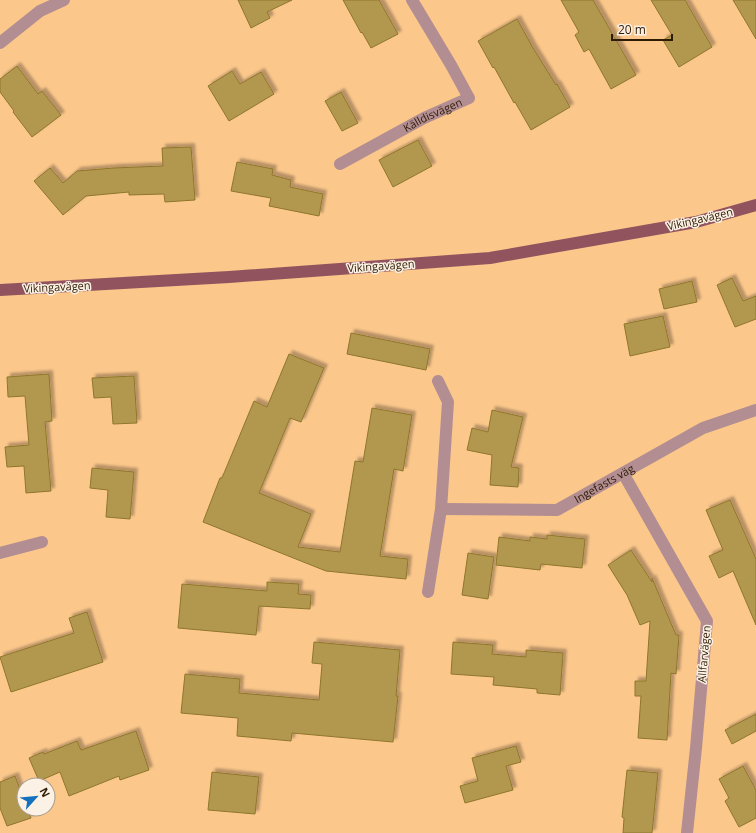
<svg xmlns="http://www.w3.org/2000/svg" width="756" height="833" font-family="'Open Sans',sans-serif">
<defs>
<filter id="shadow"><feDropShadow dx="3.5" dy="-3.5" stdDeviation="1" flood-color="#0004"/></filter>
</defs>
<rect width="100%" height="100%" fill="#fbc78b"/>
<g fill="#b29850" stroke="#8f762b" filter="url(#shadow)">
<polygon points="238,0 292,0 267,12 270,18 251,28"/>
<polygon points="343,0 379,0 398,34 371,48 362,32 361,33"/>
<polygon points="561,0 593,0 636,75 611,89 589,49 584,52 575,35 579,32"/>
<polygon points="651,0 685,0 712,47 679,67 663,40 672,35"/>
<polygon points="733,0 756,0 756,39"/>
<polygon points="517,19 533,48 556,85 557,84 570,107 531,130 515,102 514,103 494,67 493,68 478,41"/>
<polygon points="17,66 38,94 42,91 61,115 32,137 13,112 14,111 0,92 0,79"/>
<polygon points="232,71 240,84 261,72 274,94 229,121 208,86"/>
<polygon points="341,92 358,123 342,131 325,101"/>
<polygon points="418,140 432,166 393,187 379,160"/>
<polygon points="191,147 195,200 165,202 164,194 129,195 129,192 86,196 63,215 34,181 50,168 63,183 77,171 114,168 163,166 162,148"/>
<polygon points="237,162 273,169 272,175 291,180 290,187 323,194 319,216 269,206 271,198 231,191"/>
<polygon points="732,278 743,301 756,296 756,319 735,327 717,285"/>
<polygon points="692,281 697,302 664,309 659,289"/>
<polygon points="663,316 670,347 630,356 624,324"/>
<polygon points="351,333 430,349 426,370 347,354"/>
<polygon points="289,354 324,368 301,422 290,418 259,493 311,514 298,547 340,552 355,461 363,462 372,408 412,415 403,471 394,469 380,556 408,559 406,579 326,571 203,522 220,478 222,478 254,401 267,407"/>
<polygon points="49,374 52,421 45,422 51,491 26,493 24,466 7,467 5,447 29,445 25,396 8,397 7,377"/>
<polygon points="134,376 137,423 113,424 111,397 94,398 92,378"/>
<polygon points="492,410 523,417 511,467 519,468 518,487 490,485 492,455 467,450 472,428 488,432"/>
<polygon points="92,468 134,472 130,519 106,517 108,490 90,488"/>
<polygon points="730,500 756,559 756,625 733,571 719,578 709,556 723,550 706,510"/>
<polygon points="547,535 585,539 582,568 541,564 540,570 496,565 499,537 530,541 530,537 547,539"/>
<polygon points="631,550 652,582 652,578 676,635 679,635 676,674 671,673 667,740 638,738 641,696 635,696 635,681 646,681 650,621 640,625 627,595 608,565"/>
<polygon points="468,553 494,557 488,599 462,595"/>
<polygon points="267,582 299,584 298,594 311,595 310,609 259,606 256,635 178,628 182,584 267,591"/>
<polygon points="87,612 103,662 11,692 0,657 74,633 69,618"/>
<polygon points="314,642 400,650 396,696 398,696 393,742 292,733 291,741 237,736 238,718 181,713 185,674 240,679 239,693 319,700 322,664 312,663"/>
<polygon points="453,642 493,645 492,654 526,657 526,650 563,653 560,695 537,693 537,689 493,685 494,677 451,674"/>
<polygon points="756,714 756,731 732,744 725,730"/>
<polygon points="136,731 149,770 120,780 119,776 69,796 60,772 39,781 29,758 43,752 44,754 77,741 81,750"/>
<polygon points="516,746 521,762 506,766 513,790 465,803 460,786 478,781 472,758"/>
<polygon points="743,766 756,790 756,818 739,827 725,801 729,798 719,779"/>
<polygon points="627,770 658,773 652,833 623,833 624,818 622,817"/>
<polygon points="212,772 259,777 255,814 208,810"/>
<polygon points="15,776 24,800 24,809 27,809 31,818 7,826 0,808 0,782"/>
</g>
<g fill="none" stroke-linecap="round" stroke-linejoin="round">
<g stroke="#b28e92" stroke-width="12">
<polyline points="0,43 40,11 64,0"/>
<path id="s1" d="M 340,164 L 424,118 L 469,98 L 451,65 L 412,0"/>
<polyline points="623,473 707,621 696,748 687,833"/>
<path id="s2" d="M 441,509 L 557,510 L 703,428 L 756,410"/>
<polyline points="0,553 42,542"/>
<polyline points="428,592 441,509 448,402 438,381"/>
</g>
<polyline stroke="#91545e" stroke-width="12" points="0,290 229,277 490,258 696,222 756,205"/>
</g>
<g text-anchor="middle" stroke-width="3" stroke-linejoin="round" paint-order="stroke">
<g font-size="11" fill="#2e1b03" stroke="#fcf1e5">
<text dy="4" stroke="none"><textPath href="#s1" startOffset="105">Källdisvägen</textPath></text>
<text transform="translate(700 219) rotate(-13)" y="4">Vikingavägen</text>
<text transform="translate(381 266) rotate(-4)" y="4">Vikingavägen</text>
<text transform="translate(57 287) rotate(-3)" y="4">Vikingavägen</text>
<text dy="4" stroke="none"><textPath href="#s2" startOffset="170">Ingefasts väg</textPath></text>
<text transform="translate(704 654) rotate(-85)" y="4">Allfarvägen</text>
</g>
</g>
<g transform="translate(36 797) rotate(63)"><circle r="19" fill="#fcf1e5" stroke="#aa9b8b"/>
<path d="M0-3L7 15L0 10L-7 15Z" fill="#1471be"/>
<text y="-6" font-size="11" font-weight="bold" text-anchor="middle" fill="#2e1b03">N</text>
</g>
<path d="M612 34v6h60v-6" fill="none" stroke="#2e1b03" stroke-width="2"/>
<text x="618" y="34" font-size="12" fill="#2e1b03" stroke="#fcf1e5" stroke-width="3" paint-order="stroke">20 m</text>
</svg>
